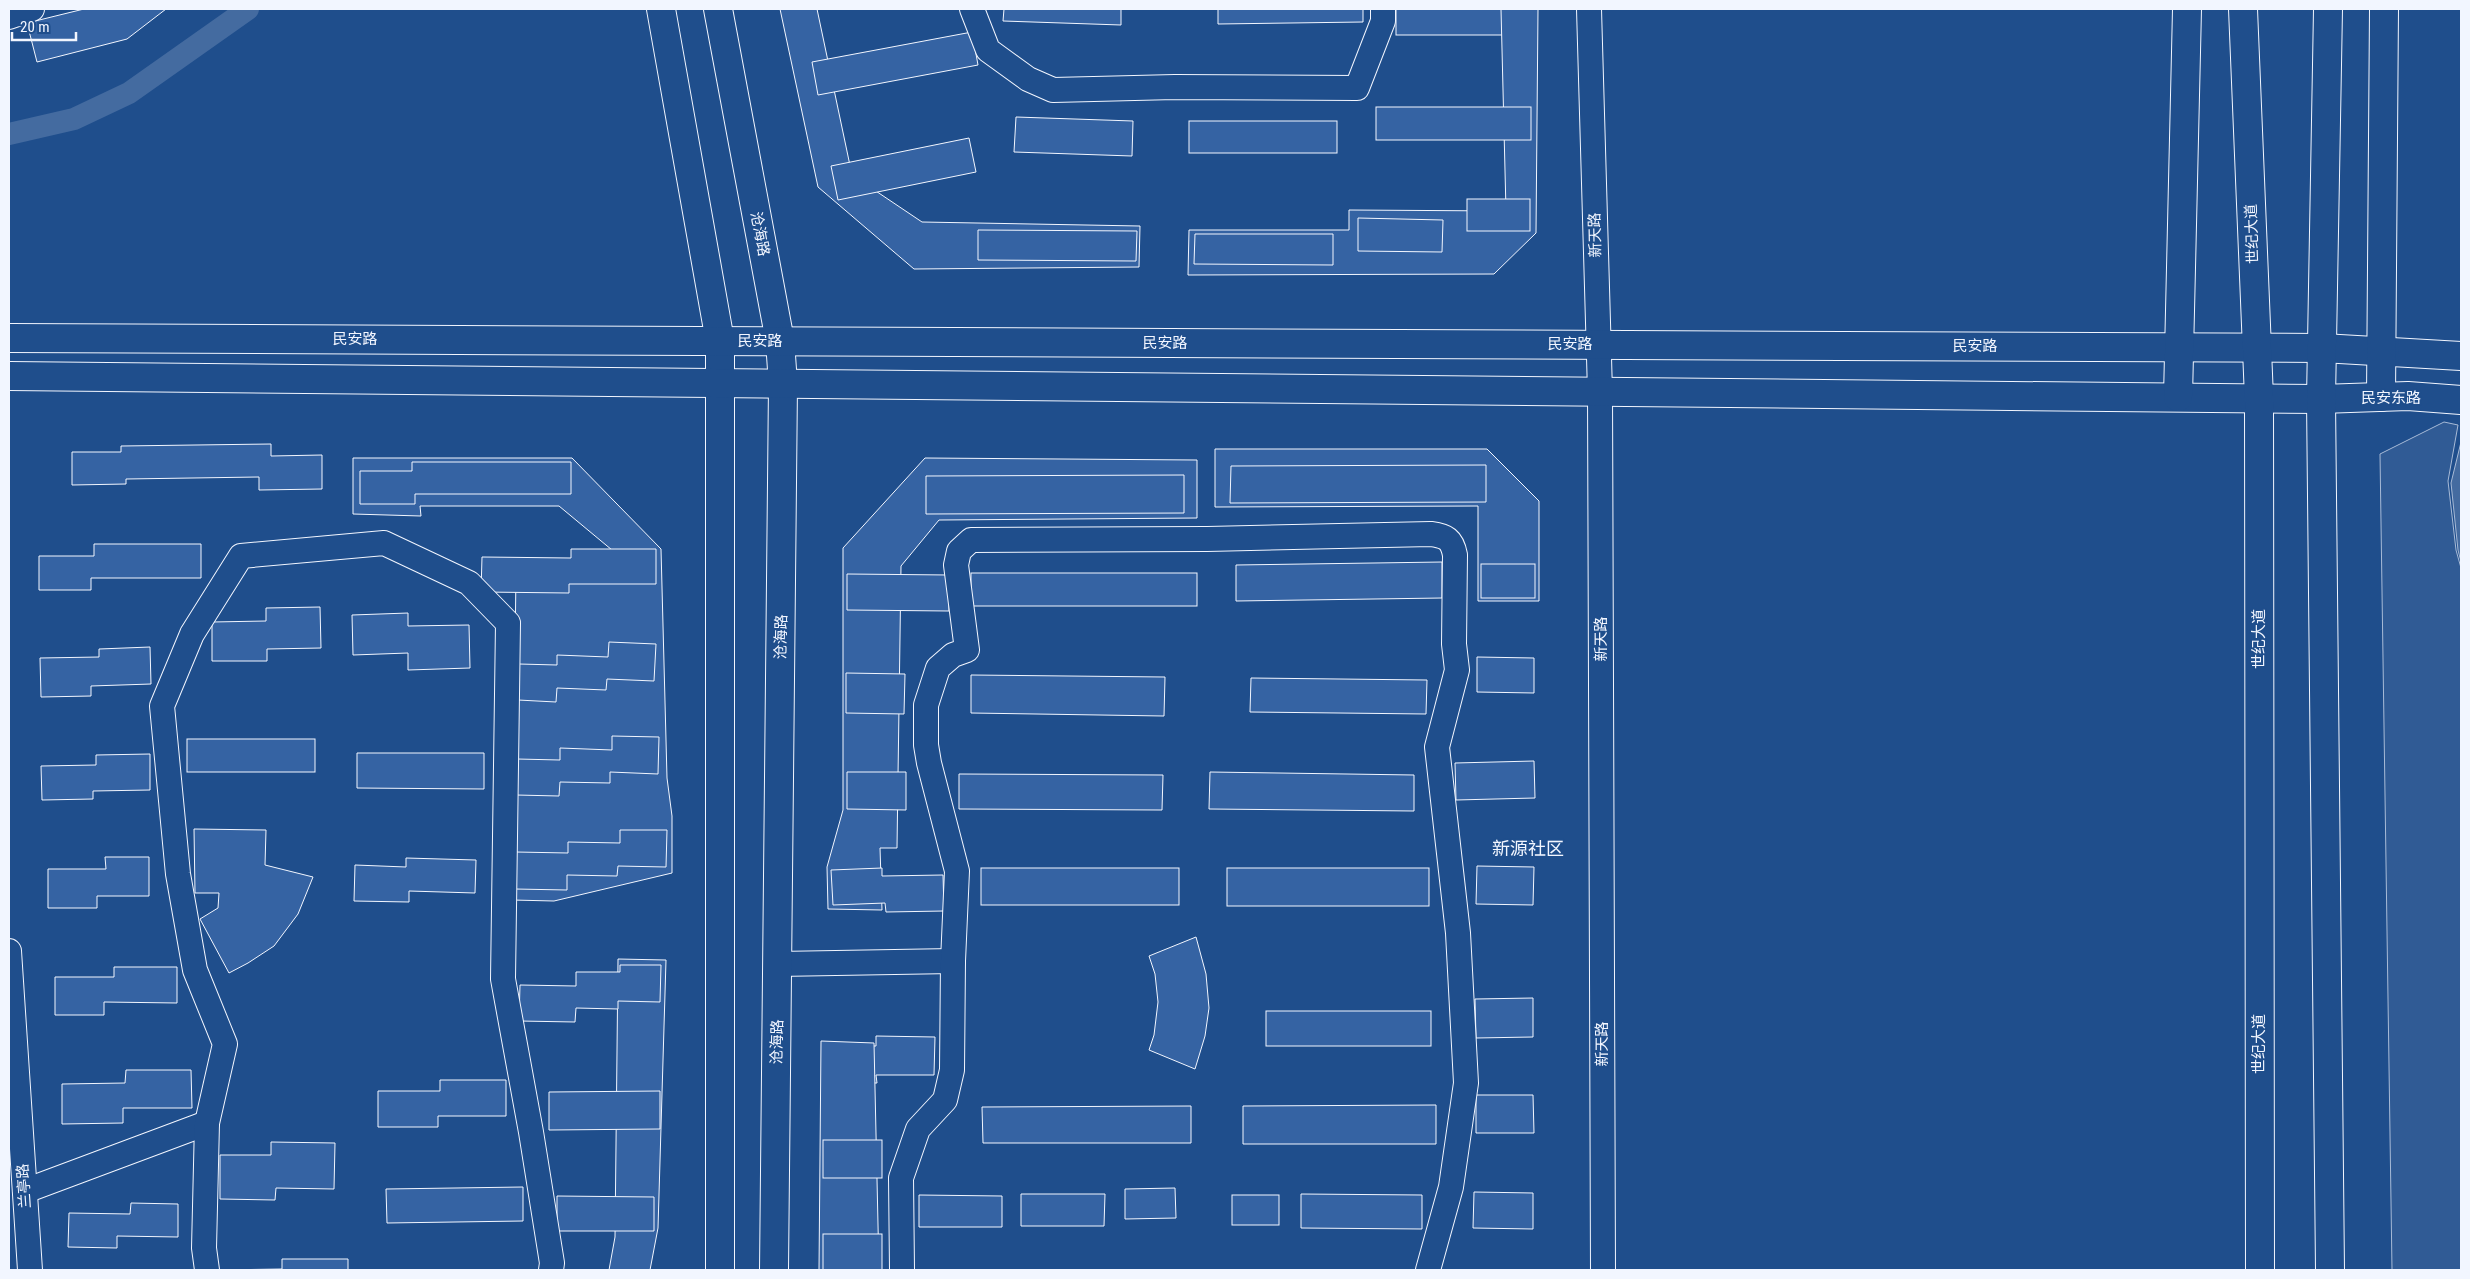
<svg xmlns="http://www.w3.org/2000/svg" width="2470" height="1279" font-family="'Roboto Condensed','Noto Sans SC',sans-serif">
<rect width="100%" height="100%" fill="#1f4e8c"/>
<polygon fill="#305b95" stroke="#a8bbd7" points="2444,422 2458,425 2448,481 2456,550 2461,568 2461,1270 2392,1270 2380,454"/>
<polygon fill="#446ba0" stroke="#a8bbd7" points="2461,442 2461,562 2458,550 2451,483"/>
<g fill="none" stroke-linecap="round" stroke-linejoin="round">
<polyline stroke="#446ba0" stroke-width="22" points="9,134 74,119 129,93 248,9"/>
</g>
<g fill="#3563a3" stroke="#f2f6ff">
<polygon points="84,9 166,9 127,39 37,62 27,23"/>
<polygon points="780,9 817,9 852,175 922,222 1140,226 1139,267 914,269 818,187"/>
<polygon points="1004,9 1121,9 1121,25 1003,21"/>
<polygon points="1218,9 1363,9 1363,22 1218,24"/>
<rect x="1396" y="9" width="135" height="26"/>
<polygon points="1501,9 1538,9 1536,233 1494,274 1188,275 1189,230 1349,230 1349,210 1506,211"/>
<polygon points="972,32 978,65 818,95 812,62"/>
<rect x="1376" y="107" width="155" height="33"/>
<polygon points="1016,117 1133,121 1132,156 1014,152"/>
<rect x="1189" y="121" width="148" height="32"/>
<polygon points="969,138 976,172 838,200 831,166"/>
<rect x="1467" y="199" width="63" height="32"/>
<polygon points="1358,218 1443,220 1442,252 1358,251"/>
<polygon points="978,230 1137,231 1136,261 978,260"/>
<polygon points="1195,234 1333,234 1333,265 1194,264"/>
<polygon points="271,444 271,456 322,455 322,489 259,490 259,477 126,479 126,484 72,485 72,452 121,452 121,446"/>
<polygon points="1215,449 1487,449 1539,501 1539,601 1478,601 1478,506 1215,507"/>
<polygon points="353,458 572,458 661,549 667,778 672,816 672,873 554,901 512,900 516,571 618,572 618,555 559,506 420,506 421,516 353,514"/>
<polygon points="925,458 1197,460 1197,518 939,520 901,566 897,848 880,848 882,910 828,909 827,867 843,810 843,548"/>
<polygon points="412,462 571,462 571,494 415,494 415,504 360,504 360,471 412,471"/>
<polygon points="1486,465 1486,502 1230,503 1231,466"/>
<polygon points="1184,475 1184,513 926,514 926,476"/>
<polygon points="94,544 201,544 201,578 91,578 91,590 39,590 39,556 94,556"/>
<polygon points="571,549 656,549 656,584 569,584 569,593 481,592 482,557 571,558"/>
<polygon points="1442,562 1442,598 1236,601 1236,565"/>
<rect x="1481" y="564" width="54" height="34"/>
<rect x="971" y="573" width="226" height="33"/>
<polygon points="847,574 949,575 949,611 847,610"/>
<polygon points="320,607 321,648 267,649 267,661 212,661 212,622 266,621 266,608"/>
<polygon points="408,613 408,626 469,625 470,668 408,670 408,653 353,655 352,615"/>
<polygon points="609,642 656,644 654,681 607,679 606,690 557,688 556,702 518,700 519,664 557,665 557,655 608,657"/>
<polygon points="150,647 151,684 91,686 91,696 41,697 40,658 99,657 99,649"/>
<polygon points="1477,657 1534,658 1534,693 1477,692"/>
<polygon points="846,673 905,674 904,714 846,713"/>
<polygon points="971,675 1165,677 1164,716 971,713"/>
<polygon points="1251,678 1427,680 1426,714 1250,712"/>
<polygon points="612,736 659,737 658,774 610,772 610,783 560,782 559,796 516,795 517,759 560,760 560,748 612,750"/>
<rect x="187" y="739" width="128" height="33"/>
<polygon points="357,753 484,753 484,789 357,788"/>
<polygon points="150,754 150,790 93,791 93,799 42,800 41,766 96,765 96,755"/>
<polygon points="1534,761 1535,798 1456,800 1455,763"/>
<polygon points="847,772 906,772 906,810 847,809"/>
<polygon points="1210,772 1414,775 1414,811 1209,809"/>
<polygon points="959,774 1163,775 1162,810 959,809"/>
<polygon points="194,829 266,830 265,865 313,877 298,914 274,946 248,963 229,973 200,919 218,908 219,893 195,893"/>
<polygon points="620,830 667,830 666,867 618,866 617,876 567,875 567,890 515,889 516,852 568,853 568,842 620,843"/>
<polygon points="105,857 149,857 149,896 97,896 97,908 48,908 48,869 106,869"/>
<polygon points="406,858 476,860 475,893 409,891 409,902 354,901 355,865 406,867"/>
<polygon points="1477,866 1534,867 1533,905 1476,904"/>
<polygon points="882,868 882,876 943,875 944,911 886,912 885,903 833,905 831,870"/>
<rect x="981" y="868" width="198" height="37"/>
<rect x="1227" y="868" width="202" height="38"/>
<polygon points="1196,937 1206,974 1209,1008 1205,1036 1195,1069 1149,1050 1154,1035 1158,1002 1155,974 1149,956"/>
<polygon points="618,959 666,960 658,1228 650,1270 609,1270 615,1237"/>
<polygon points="620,965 661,965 660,1002 618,1001 618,1009 576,1008 575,1022 519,1021 520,985 576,986 576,972 620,972"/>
<polygon points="114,967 177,967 177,1003 104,1002 104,1015 55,1015 55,977 114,977"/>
<polygon points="1533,998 1533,1037 1476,1038 1475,999"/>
<rect x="1266" y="1011" width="165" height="35"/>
<polygon points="876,1036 935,1037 934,1075 876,1075 877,1083 823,1083 824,1046 876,1046"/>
<polygon points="821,1041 874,1043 879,1270 819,1270"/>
<polygon points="126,1070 191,1070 192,1108 123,1108 123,1123 62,1124 62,1084 125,1083"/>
<polygon points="440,1080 506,1080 506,1116 438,1116 438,1127 378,1127 378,1091 440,1091"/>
<polygon points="660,1091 660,1129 549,1130 549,1092"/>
<polygon points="1476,1095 1533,1095 1534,1133 1476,1133"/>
<polygon points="1436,1105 1436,1144 1243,1144 1243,1106"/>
<polygon points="1191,1106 1191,1143 983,1143 982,1107"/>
<rect x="823" y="1140" width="59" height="38"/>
<polygon points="271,1142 335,1143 334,1189 276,1188 275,1200 220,1199 220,1155 271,1155"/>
<polygon points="523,1187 523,1221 387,1223 386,1189"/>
<polygon points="1175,1188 1176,1218 1125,1219 1125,1189"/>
<polygon points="1474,1192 1533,1193 1533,1229 1473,1228"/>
<polygon points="1021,1194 1105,1194 1104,1226 1021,1226"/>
<polygon points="1301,1194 1422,1195 1422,1229 1301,1228"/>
<polygon points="919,1195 1002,1196 1002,1227 919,1227"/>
<rect x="1232" y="1195" width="47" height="30"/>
<polygon points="557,1196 654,1197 654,1231 557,1231"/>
<polygon points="131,1203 178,1204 178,1237 117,1236 117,1248 68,1247 69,1213 130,1214"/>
<rect x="823" y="1234" width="59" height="36"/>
<polygon points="282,1259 348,1259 348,1270 220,1270 282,1269"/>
</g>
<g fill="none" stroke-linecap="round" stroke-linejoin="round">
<defs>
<g id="minor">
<polyline points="972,9 988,50 1028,79 1053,90 1175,87 1357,88 1383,21 1383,9"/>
<polyline points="1589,9 1600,392 1603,1270"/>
<polyline points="9,17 32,9"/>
<polyline points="9,951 30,1270"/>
<polyline points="777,964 953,961"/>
<polyline points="25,1191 207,1123"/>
<polyline points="207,1270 204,1248 207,1123 225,1044 195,970 178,874 162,706 192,634 241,556 384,543 469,583 508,623 503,979 531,1132 552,1263 551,1270"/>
<path d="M 902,1270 L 901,1178 L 918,1129 L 945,1100 L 952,1070 L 953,961 L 957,871 L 929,763 L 926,745 L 926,705 L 938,668 L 953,655 L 967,650 L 956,565 L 959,551 L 971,540 L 1207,539 L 1431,534 C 1446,536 1452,539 1455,555 L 1454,644 L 1457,670 L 1437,747 L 1458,933 L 1466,1083 L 1451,1187 L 1428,1270"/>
</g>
<g id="major">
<polyline points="661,9 720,341 720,1270"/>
<polyline points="718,9 780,341 783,384 774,1270"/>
<polyline points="9,338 2322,348 2461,356"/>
<polyline points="9,376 2321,399 2408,396 2461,400"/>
<polyline points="2178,397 2187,9"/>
<polyline points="2381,397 2384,9"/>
</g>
<g id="highway">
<polyline points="2243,9 2259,398 2260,1270"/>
<polyline points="2328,9 2321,399 2330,1270"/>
</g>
</defs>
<use href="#minor" stroke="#f2f6ff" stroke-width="26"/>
<use href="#major" stroke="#f2f6ff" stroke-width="30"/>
<use href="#highway" stroke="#f2f6ff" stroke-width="30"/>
<use href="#minor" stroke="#1f4e8c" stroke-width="24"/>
<use href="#major" stroke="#1f4e8c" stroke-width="28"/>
<use href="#highway" stroke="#1f4e8c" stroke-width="28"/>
</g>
<g text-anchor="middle" stroke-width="4" stroke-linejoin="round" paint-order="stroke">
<g font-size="15" fill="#f2f6ff" stroke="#1f4e8c">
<text transform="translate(760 234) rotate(79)" y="5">沧海路</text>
<text transform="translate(2252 234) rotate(-92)" y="5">世纪大道</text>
<text transform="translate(1595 235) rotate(-91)" y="5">新天路</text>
<text x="355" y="344">民安路</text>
<text x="760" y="346">民安路</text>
<text x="1165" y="348">民安路</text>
<text x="1570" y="349">民安路</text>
<text x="1975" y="351">民安路</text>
<text x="2391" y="403">民安东路</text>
<text transform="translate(781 637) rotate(-89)" y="5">沧海路</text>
<text transform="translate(1601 639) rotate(-90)" y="5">新天路</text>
<text transform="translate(2259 639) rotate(-90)" y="5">世纪大道</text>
<text transform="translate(777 1042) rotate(-89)" y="5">沧海路</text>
<text transform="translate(1602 1044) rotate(-90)" y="5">新天路</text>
<text transform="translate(2259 1044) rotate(-90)" y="5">世纪大道</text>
<text transform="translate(24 1186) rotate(-94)" y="5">兰亭路</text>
</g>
<g font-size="18" fill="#f2f6ff" stroke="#1f4e8c">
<text x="1528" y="855">新源社区</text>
</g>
</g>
<rect width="2470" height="1279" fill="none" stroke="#f2f6ff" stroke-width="20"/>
<path d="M12 32v8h64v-8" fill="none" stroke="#f2f6ff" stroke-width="2.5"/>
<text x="20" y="32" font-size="15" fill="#f2f6ff" stroke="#1f4e8c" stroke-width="4" paint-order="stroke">20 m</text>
</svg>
